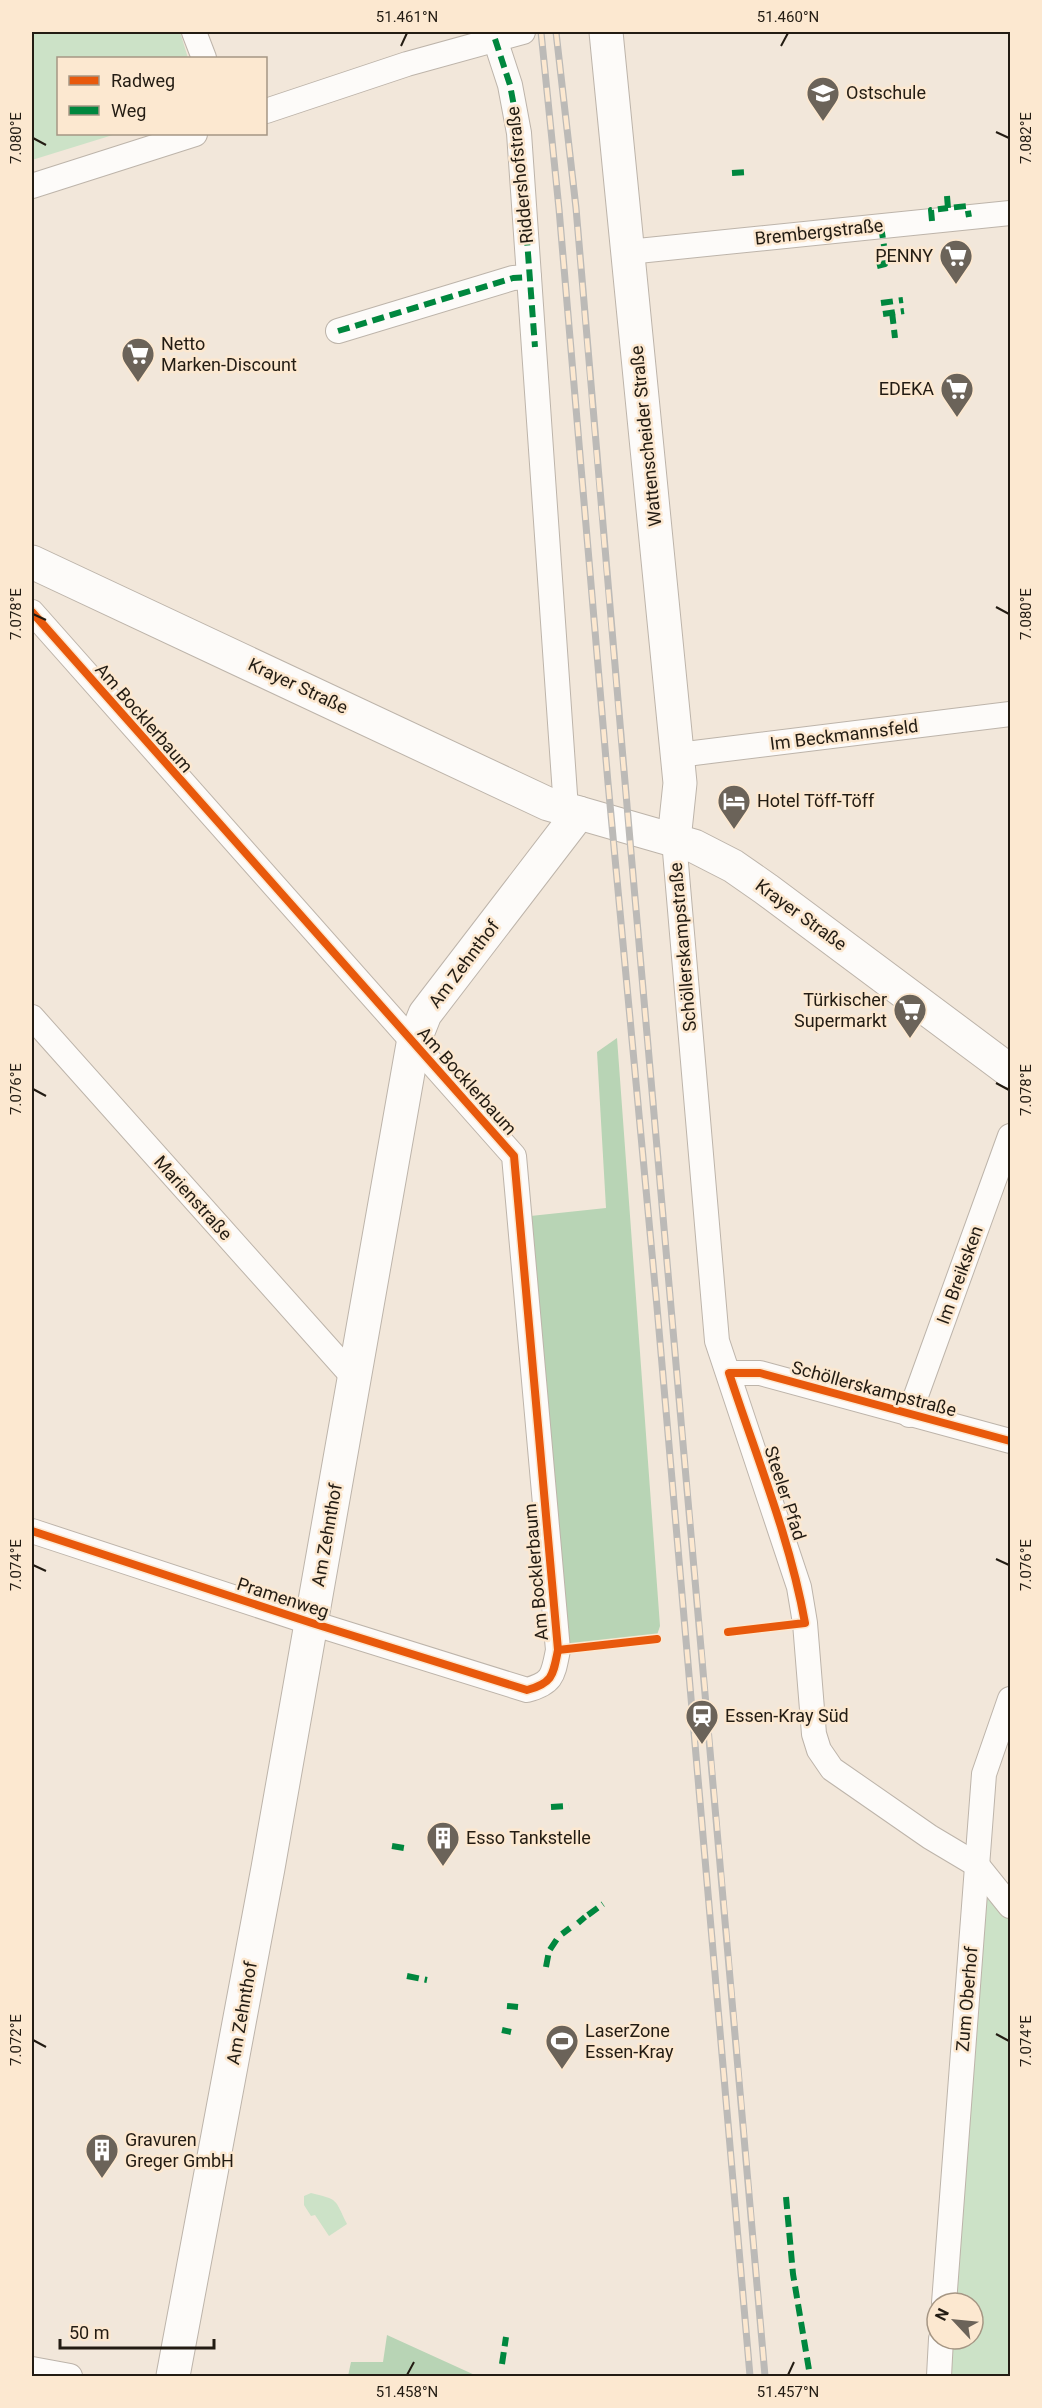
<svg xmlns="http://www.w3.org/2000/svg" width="1042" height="2408" font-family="Roboto,sans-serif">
<rect width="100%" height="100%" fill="#f2e7da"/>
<g fill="#cce2c7">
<polygon points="32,32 180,32 188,58 58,58 58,134 116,134 32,160"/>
<polygon points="979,1875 1010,1910 1010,2376 941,2376 943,2339 973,2339 973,2303 945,2303"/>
<path d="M 311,2193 C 339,2200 334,2198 347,2224 L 329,2236 L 315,2215 L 311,2216 L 304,2205 L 304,2196 Z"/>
</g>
<g fill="#b8d4b5">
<polygon points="617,1038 660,1626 656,1638 559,1648 521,1217 606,1208 597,1052"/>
<polygon points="387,2335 477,2376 348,2376 351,2362 383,2362"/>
</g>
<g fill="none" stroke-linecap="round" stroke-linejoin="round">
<defs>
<g id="minor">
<polyline points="194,32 204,58"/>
<polyline points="495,39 510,85 519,133 566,809"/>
<polyline points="266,111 407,64 523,32"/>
<polyline points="32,186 195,134"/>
<polyline points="628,252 1010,213"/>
<polyline points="338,331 513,278 529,277"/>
<path d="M 32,612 L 514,1156 L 558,1650 C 553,1675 553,1683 527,1690 L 312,1623 L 32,1531"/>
<polyline points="678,755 1010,714"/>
<polyline points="674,840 717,1341 799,1587 805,1623 814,1734 819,1750 832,1769 930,1837 977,1865 1010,1906"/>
<polyline points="32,1017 355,1379"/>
<polyline points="729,1373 760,1373 1010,1441"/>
<polyline points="909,1415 1010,1136"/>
<polyline points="944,2303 984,1774 1010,1699"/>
<polyline points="32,2369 70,2376"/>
<polyline points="939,2376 941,2339"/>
</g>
<g id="secondary">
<polyline points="606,32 680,783 674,840"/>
<polyline points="32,562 548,804 694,846 733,866 766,889 1010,1071"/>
<polyline points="173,2376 268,1868 413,1044 425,1014 579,813"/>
</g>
</defs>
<use href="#minor" stroke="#bdb4aa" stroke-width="26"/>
<use href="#secondary" stroke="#bdb4aa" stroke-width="35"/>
<use href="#minor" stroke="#fdfbf9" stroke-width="24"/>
<use href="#secondary" stroke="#fdfbf9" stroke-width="33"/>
<defs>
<g id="rail">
<polyline points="541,32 559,209 608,783 657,1307 750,2376"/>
<path d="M 556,32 L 576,208 C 636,931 703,1654 765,2376"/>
</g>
</defs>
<use href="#rail" stroke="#bcbab7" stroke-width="7"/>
<use href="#rail" stroke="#fce8d0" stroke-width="4.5" stroke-dasharray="14" stroke-linecap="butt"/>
<g stroke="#00873e" stroke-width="6" stroke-dasharray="12 6" stroke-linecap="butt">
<polyline points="495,39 510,85 519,133 535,347"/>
<polyline points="732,173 748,172"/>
<polyline points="947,196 948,208 967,206 969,217"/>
<polyline points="932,221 931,210 948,208"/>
<polyline points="881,226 884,246"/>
<polyline points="877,266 885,264 884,257"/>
<polyline points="881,303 903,300"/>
<polyline points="892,312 895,338"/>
<polyline points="883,314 904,311"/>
<polyline points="338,331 513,278 529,277"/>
<polyline points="551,1807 569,1806"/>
<polyline points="392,1846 404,1848"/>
<polyline points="588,1915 603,1904"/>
<polyline points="578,1923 585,1917"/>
<polyline points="562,1934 570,1928"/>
<polyline points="546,1967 549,1951 559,1936"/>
<polyline points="407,1976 427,1980"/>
<polyline points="507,2006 518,2007"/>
<polyline points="502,2030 511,2032"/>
<polyline points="786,2197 793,2274 810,2376"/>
<polyline points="502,2364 506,2337"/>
</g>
<defs>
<g id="cycleway">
<path d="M 32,612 L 514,1156 L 558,1650 C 553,1675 553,1683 527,1690 L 312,1623 L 32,1531"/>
<path d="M 728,1632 L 805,1623 C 790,1538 756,1456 729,1373 L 760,1373 L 1010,1441"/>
<polyline points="558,1650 657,1639"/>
</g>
</defs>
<use href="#cycleway" stroke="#fce8d0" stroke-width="11"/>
<use href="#cycleway" stroke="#e8590c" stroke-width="8"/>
</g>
<path fill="none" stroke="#231c13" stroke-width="2" d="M 401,46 L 407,33M 781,46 L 788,33M 996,132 L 1009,138M 33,138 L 46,145M 996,607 L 1009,614M 33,614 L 46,620M 996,1083 L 1009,1090M 33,1089 L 46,1096M 996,1559 L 1009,1565M 33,1565 L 46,1571M 996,2034 L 1009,2041M 33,2040 L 46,2047M 407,2375 L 414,2362M 788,2375 L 794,2362"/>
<defs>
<symbol id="school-pin" viewBox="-11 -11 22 30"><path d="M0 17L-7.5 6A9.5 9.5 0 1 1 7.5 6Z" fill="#6b6359" stroke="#fce8d0"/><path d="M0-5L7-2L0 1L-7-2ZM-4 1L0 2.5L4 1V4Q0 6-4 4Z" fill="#fff"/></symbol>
<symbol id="supermarket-pin" viewBox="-11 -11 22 30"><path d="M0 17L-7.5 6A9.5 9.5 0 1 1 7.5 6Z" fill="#6b6359" stroke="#fce8d0"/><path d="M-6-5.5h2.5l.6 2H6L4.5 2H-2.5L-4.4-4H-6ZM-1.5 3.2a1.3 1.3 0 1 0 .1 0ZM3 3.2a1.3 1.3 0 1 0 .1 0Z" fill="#fff"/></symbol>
<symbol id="hotel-pin" viewBox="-11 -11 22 30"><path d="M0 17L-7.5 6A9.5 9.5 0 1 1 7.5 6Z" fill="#6b6359" stroke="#fce8d0"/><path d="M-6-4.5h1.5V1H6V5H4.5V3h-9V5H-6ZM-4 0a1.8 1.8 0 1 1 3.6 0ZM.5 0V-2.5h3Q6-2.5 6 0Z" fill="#fff"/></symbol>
<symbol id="station-pin" viewBox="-11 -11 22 30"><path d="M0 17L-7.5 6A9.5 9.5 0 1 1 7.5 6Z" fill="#6b6359" stroke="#fce8d0"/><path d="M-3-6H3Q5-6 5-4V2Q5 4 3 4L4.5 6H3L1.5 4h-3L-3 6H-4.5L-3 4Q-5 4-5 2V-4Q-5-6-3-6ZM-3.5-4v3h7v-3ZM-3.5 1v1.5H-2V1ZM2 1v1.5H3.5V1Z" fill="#fff"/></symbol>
<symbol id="building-pin" viewBox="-11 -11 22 30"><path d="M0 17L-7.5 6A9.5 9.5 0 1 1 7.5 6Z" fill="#6b6359" stroke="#fce8d0"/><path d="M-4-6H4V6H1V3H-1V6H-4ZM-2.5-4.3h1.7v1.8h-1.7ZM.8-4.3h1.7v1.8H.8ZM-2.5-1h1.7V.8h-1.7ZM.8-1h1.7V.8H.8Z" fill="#fff"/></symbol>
<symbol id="stadium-pin" viewBox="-11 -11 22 30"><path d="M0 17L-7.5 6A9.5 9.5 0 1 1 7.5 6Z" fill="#6b6359" stroke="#fce8d0"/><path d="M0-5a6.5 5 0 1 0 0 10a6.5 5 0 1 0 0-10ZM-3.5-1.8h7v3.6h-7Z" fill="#fff"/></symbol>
</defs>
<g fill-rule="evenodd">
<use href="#school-pin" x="804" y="74" width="38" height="52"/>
<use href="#supermarket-pin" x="937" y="237" width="38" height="52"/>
<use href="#supermarket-pin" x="119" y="335" width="38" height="52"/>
<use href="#supermarket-pin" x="938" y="370" width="38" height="52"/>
<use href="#hotel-pin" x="715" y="782" width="38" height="52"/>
<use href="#supermarket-pin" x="891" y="991" width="38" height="52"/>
<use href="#station-pin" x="683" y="1697" width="38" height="52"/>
<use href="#building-pin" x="424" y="1819" width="38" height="52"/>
<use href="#stadium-pin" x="543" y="2022" width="38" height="52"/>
<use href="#building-pin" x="83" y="2131" width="38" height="52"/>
</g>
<g text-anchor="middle" stroke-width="5" stroke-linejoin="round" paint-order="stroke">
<g font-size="18" fill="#231c13" stroke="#fce8d0" text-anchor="start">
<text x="846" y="99">Ostschule</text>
<text x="933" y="262" text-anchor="end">PENNY</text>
<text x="161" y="350">Netto<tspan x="161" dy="21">Marken-Discount</tspan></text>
<text x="934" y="395" text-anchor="end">EDEKA</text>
<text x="757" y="807">Hotel Töff-Töff</text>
<text x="887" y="1006" text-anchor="end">Türkischer<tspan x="887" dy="21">Supermarkt</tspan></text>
<text x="725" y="1722">Essen-Kray Süd</text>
<text x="466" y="1844">Esso Tankstelle</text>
<text x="585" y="2037">LaserZone<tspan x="585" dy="21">Essen-Kray</tspan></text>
<text x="125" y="2146">Gravuren<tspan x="125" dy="21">Greger GmbH</tspan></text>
</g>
<g font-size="18" fill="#231c13" stroke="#fce8d0">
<text transform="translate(520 175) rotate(-96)" y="6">Riddershofstraße</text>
<text transform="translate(819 232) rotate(-6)" y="6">Brembergstraße</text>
<text transform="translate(646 436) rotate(-96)" y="6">Wattenscheider Straße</text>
<text transform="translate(298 686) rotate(25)" y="6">Krayer Straße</text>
<text transform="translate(144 718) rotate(49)" y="6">Am Bocklerbaum</text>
<text transform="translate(844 735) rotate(-7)" y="6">Im Beckmannsfeld</text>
<text transform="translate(801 915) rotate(36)" y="6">Krayer Straße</text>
<text transform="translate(683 947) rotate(-95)" y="6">Schöllerskampstraße</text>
<text transform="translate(464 964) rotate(-53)" y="6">Am Zehnthof</text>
<text transform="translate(467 1081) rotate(48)" y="6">Am Bocklerbaum</text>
<text transform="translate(193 1198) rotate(48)" y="6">Marienstraße</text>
<text transform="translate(960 1275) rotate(-70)" y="6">Im Breiksken</text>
<text transform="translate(874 1389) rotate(15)" y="6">Schöllerskampstraße</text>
<text transform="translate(785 1493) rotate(72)" y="6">Steeler Pfad</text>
<text transform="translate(327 1535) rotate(-80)" y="6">Am Zehnthof</text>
<text transform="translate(536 1572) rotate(-95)" y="6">Am Bocklerbaum</text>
<text transform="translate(283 1598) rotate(18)" y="6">Pramenweg</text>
<text transform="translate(967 1999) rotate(-85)" y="6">Zum Oberhof</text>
<text transform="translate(242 2013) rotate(-80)" y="6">Am Zehnthof</text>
</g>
</g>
<rect width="1042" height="2408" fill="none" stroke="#fce8d0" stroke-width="66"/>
<rect x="57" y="57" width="210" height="78" fill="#fce8d0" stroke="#a59684" stroke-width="1.5"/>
<rect x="69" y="76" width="30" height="9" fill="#e8590c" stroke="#a59684" stroke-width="1.5"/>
<text x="111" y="87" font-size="18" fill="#231c13">Radweg</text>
<rect x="69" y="106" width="30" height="9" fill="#00873e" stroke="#a59684" stroke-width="1.5"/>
<text x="111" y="117" font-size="18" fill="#231c13">Weg</text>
<g transform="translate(955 2321) rotate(296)"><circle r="28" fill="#fce8d0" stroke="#a59684" stroke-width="1.5"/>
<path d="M0-4.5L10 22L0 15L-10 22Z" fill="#6b6359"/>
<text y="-9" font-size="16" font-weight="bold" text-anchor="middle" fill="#231c13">N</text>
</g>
<path d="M60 2339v9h154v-9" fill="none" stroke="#231c13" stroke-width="3"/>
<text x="69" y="2339" font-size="18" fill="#231c13" stroke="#fce8d0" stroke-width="4.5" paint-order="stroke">50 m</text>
<rect x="33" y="33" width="976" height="2342" fill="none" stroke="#231c13" stroke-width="2"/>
<g font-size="15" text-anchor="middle" fill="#231c13">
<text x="407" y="22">51.461°N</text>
<text x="788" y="22">51.460°N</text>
<text transform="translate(16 138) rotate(-90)" y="5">7.080°E</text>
<text transform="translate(1026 138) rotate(-90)" y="5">7.082°E</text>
<text transform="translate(16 614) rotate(-90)" y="5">7.078°E</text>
<text transform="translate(1026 614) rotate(-90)" y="5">7.080°E</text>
<text transform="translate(16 1089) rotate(-90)" y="5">7.076°E</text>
<text transform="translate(1026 1090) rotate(-90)" y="5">7.078°E</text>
<text transform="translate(16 1565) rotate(-90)" y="5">7.074°E</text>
<text transform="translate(1026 1565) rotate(-90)" y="5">7.076°E</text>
<text transform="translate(16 2040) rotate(-90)" y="5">7.072°E</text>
<text transform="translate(1026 2041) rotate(-90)" y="5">7.074°E</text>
<text x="407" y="2397">51.458°N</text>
<text x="788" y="2397">51.457°N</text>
</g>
</svg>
